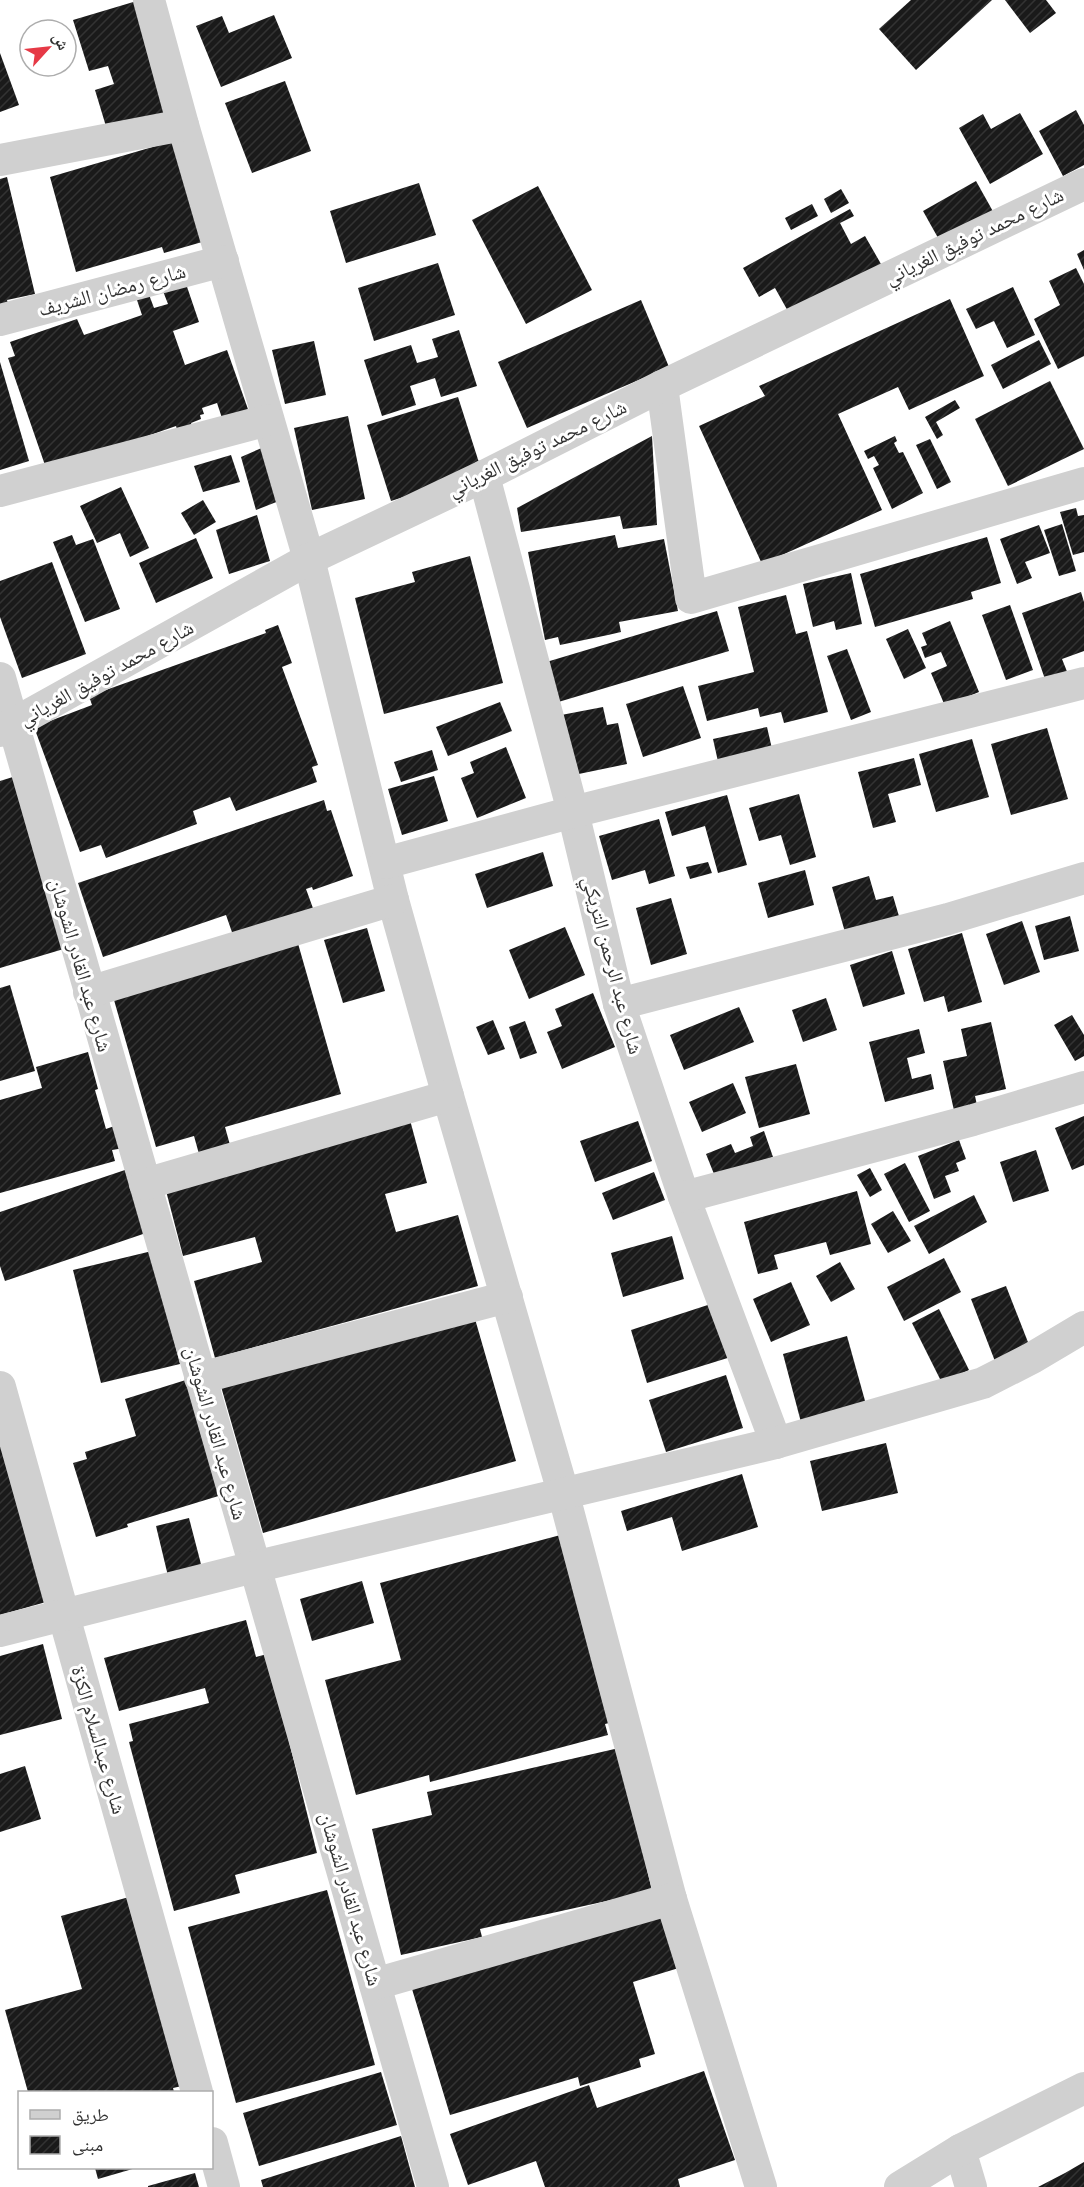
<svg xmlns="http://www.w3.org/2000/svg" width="1084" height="2187" font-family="Quicksand,'Noto Naskh Arabic',sans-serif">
<defs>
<pattern id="building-hatch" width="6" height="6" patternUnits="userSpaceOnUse" patternTransform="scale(1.5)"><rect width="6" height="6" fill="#1a1a1a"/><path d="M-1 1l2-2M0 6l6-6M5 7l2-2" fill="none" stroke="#333"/></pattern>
</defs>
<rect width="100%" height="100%" fill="#fff"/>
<g fill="url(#building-hatch)">
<polygon points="140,0 174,113 108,133 95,90 114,84 108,66 89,71 73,20"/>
<polygon points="911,0 992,0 916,70 879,29"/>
<polygon points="1005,0 1046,0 1056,13 1030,33"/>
<polygon points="274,15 292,58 221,87 196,26 222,16 229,33"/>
<polygon points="0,53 19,105 0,112"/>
<polygon points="285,81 311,151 252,173 225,103"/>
<polygon points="1076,110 1084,125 1084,165 1063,176 1039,131"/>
<polygon points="1020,113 1043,154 990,184 959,128 983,114 991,129"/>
<polygon points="173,141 209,240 164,253 162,247 76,272 50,177"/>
<polygon points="7,177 35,294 7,300 11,315 0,317 0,179"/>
<polygon points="976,181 995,215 942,245 923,211"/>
<polygon points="419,183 436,235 346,263 330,211"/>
<polygon points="538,186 592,290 526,324 472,220"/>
<polygon points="841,189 849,203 831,213 824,199"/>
<polygon points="812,204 818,216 791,230 785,218"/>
<polygon points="850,209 854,216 840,223 851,244 865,236 885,271 794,322 775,288 759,297 743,268"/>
<polygon points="1084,250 1084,270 1077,254"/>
<polygon points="438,263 455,315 374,341 358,288"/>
<polygon points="1076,268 1084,284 1084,356 1058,369 1034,319 1060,305 1049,281"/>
<polygon points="184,278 199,322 173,331 185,365 227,350 249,412 223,421 217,403 202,408 204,414 200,415 201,419 191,423 194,431 179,437 176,426 47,471 8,358 15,356 10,342 77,319 84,335 142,315 136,297 148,292 154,308 168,304 161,286"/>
<polygon points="1013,287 1035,335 1007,348 994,321 976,329 966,309"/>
<polygon points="950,299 984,376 909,410 898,387 838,414 882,510 762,564 699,426 765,396 759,386"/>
<polygon points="641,300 669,367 527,428 498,362"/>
<polygon points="459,330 477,386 441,397 435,378 410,386 416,405 382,416 364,360 411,345 417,363 438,357 432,339"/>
<polygon points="1039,340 1051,364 1003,389 991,365"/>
<polygon points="314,341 326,395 285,404 272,350"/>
<polygon points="0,362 29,461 0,470"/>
<polygon points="1050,381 1084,449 1008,486 975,419"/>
<polygon points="458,397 482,472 391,501 367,425"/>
<polygon points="955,400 960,408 936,422 943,435 937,439 925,417"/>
<polygon points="348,416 365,499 312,510 294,428"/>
<polygon points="652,436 657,525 623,529 620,516 521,532 517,508"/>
<polygon points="895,436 897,441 894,443 899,453 903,452 923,493 892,509 873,468 879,465 874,456 868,459 864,451"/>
<polygon points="930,439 951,482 937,489 916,445"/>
<polygon points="264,447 279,501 256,510 241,457"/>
<polygon points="231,455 240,482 203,492 194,466"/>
<polygon points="121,487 149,548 130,557 120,533 97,543 80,506"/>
<polygon points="203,500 216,522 194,535 181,513"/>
<polygon points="1076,508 1078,516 1084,515 1084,552 1073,555 1060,512"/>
<polygon points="257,515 270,561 229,574 216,530"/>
<polygon points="1062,524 1076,571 1059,576 1044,530"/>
<polygon points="1039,525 1050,553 1025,562 1032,578 1017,584 1000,539"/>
<polygon points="72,535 76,545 93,539 120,609 85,622 53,542"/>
<polygon points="615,535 618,548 664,539 678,611 619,622 621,632 608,635 560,645 558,637 545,640 528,552"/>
<polygon points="987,537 1001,583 971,592 973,599 875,627 860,574"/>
<polygon points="196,538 213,578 156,603 139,563"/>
<polygon points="470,556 503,683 384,714 355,598 415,582 412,572"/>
<polygon points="52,562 86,654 22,678 0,617 0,581"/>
<polygon points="851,573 862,624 836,630 834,621 813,627 803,584"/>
<polygon points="1081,592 1084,602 1084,651 1062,659 1068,674 1046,682 1022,613"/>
<polygon points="786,595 796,634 807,631 828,712 784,723 781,712 760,717 758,708 707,721 698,686 754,672 738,607"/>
<polygon points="1010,605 1033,670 1006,680 982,615"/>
<polygon points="717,611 729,651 555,703 543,663"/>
<polygon points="950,621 979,692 945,706 931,673 947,666 941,652 925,658 921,647 927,645 922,633"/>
<polygon points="278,625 292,663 282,667 318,765 312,767 317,782 236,811 230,797 193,811 197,824 106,858 101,845 80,852 34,727 92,705 89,696 266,633 265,630"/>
<polygon points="908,629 926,668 904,679 886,639"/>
<polygon points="847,649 871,712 851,720 827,656"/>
<polygon points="683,686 701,738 643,757 626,704"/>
<polygon points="500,702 512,731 448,756 436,727"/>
<polygon points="603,707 607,725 618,723 627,764 569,776 556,716"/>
<polygon points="767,727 773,753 719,766 713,739"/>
<polygon points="1047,728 1068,799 1011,815 991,744"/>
<polygon points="972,739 989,797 936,812 919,754"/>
<polygon points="506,747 526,798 477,818 461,778 474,773 470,762"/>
<polygon points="432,750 438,770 401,782 394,762"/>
<polygon points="914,758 921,785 888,794 896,822 873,828 858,772"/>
<polygon points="16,776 67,948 0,968 0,781"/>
<polygon points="434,776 448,821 402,835 388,789"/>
<polygon points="799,794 816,857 790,865 781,835 759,841 749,808"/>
<polygon points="727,795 747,865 718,873 705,826 672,836 665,812"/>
<polygon points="324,800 327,811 331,810 353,876 313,890 312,887 306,889 314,911 234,938 226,915 103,957 78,883"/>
<polygon points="659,819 675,876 649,884 645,870 612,880 599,836"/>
<polygon points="543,852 553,886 487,908 475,874"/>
<polygon points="708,862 712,873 690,879 686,867"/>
<polygon points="805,870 814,905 768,918 758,883"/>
<polygon points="869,876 876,900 893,896 901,923 847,939 832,887"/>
<polygon points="671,898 687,954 651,965 636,908"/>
<polygon points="1070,916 1079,951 1044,960 1035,926"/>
<polygon points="1022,921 1040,972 1004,985 986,934"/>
<polygon points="565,927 585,975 529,999 509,950"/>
<polygon points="367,928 385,991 343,1003 324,940"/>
<polygon points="962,933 982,1002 948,1012 944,996 924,1002 908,949"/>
<polygon points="297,940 341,1094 225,1127 230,1145 199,1154 194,1136 156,1147 112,993"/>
<polygon points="892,951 905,994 863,1007 850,965"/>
<polygon points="10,985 35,1071 0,1081 0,988"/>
<polygon points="593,993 615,1047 562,1069 547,1032 562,1026 555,1009"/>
<polygon points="826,998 837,1030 803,1042 792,1010"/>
<polygon points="739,1007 754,1042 684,1070 670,1035"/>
<polygon points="1072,1015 1084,1035 1084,1056 1075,1061 1054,1025"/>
<polygon points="493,1020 505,1049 488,1055 476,1027"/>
<polygon points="525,1021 537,1053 520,1059 509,1027"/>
<polygon points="991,1022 1006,1089 975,1096 978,1110 955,1115 943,1061 967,1056 961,1029"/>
<polygon points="919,1029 925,1053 907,1058 912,1079 931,1074 934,1089 885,1102 869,1042"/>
<polygon points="88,1052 98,1089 95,1090 106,1129 117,1125 124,1148 112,1150 115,1161 0,1193 0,1100 42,1088 36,1067"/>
<polygon points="796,1064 810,1114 759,1128 745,1077"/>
<polygon points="733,1083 746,1113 702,1132 689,1102"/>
<polygon points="1084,1116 1084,1165 1072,1170 1055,1128"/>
<polygon points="410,1120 427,1183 385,1194 396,1232 458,1215 478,1286 215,1358 194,1281 262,1262 255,1237 183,1256 165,1187"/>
<polygon points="638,1121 652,1161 595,1182 580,1141"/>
<polygon points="764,1131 773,1157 716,1179 706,1154 731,1144 735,1153 753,1146 750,1137"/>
<polygon points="959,1140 966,1159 956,1163 959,1171 945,1176 951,1192 934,1199 918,1156"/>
<polygon points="1036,1150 1049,1191 1013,1202 1000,1162"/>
<polygon points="905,1163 930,1211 909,1222 884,1174"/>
<polygon points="870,1168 882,1190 870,1197 857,1175"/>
<polygon points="125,1170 146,1233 5,1281 0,1266 0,1212"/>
<polygon points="654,1172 665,1200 613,1220 602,1193"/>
<polygon points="857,1191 871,1244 830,1255 826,1242 774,1255 778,1269 758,1274 744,1222"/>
<polygon points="974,1195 987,1222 929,1254 914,1226"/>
<polygon points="893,1211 911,1241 888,1253 871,1224"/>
<polygon points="672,1236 684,1279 623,1297 611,1253"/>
<polygon points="152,1251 180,1364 101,1383 73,1270"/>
<polygon points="944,1258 961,1292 904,1321 887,1287"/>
<polygon points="840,1262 855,1289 831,1302 816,1276"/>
<polygon points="791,1282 810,1325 771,1342 753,1299"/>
<polygon points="1006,1286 1033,1355 998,1369 971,1299"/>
<polygon points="717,1302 734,1356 647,1383 631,1330"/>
<polygon points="939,1309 969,1370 942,1383 912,1323"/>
<polygon points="473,1312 516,1461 263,1533 220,1383"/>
<polygon points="847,1336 867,1408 802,1426 783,1354"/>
<polygon points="726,1375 743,1428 666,1452 649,1400"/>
<polygon points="189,1379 225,1494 127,1524 128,1527 96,1537 73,1463 87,1459 85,1452 136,1436 125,1399"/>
<polygon points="886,1443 898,1493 822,1511 810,1461"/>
<polygon points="0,1444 46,1602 0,1615"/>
<polygon points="742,1474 758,1527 682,1551 672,1517 627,1531 621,1511"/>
<polygon points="189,1518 202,1568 168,1576 156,1526"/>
<polygon points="568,1533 618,1721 605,1724 608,1735 430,1782 429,1775 356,1795 325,1680 401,1660 380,1583"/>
<polygon points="362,1581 374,1623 312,1641 300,1599"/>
<polygon points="246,1620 256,1657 267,1654 317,1853 235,1875 240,1893 174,1911 129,1742 133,1741 129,1724 209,1703 205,1688 119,1711 104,1658"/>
<polygon points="43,1644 62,1719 0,1735 0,1656"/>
<polygon points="619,1748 652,1891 480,1929 482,1937 401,1955 372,1829 432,1815 427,1792"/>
<polygon points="25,1766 41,1819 0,1832 0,1774"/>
<polygon points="327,1890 375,2065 236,2103 188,1927"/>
<polygon points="129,1897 182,2086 173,2088 174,2092 28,2092 5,2010 82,1989 61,1916"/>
<polygon points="665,1912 682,1967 633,1982 655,2054 639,2059 641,2067 580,2086 578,2077 450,2115 412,1989"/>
<polygon points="704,2071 735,2160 678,2179 680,2187 545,2187 536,2161 468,2185 450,2134 589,2085 597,2108"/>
<polygon points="381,2072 397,2125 259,2166 243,2113"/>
<polygon points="401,2136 415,2187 263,2187 261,2180"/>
<polygon points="1084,2162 1084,2187 1038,2187 1065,2173"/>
<polygon points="95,2168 136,2168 98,2179"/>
<polygon points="195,2173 199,2187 148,2187 148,2186"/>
</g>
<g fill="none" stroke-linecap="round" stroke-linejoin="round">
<g stroke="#d0d0d0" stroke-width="32">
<polyline points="149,0 183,125 309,559 393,900 448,1096 563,1492 671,1899 761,2187"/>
<polyline points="0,160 183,125"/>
<polyline points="0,320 223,261"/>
<polyline points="662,386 691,598 1084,483"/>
<polyline points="484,476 573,812 619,1004 684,1197 776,1443"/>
<polyline points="0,491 268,420"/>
<polyline points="0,678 433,2187"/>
<polyline points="0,731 309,559 484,476 662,386 1084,184"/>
<polyline points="385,863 573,812 1084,683"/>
<polyline points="89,992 393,900"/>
<polyline points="619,1004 948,919 1084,878"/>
<polyline points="145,1184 448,1096"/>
<polyline points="684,1197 973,1120 1084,1087"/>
<polyline points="200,1378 507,1297"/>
<polyline points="0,1387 197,2092"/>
<polyline points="0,1631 254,1567 776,1443 983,1383 1032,1358 1084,1327"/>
<polyline points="375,1984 671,1899"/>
<polyline points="212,2143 224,2187"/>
<polyline points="960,2150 971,2187"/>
<polyline points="900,2187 960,2150 1084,2088"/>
</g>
</g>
<g text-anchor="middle" stroke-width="6" stroke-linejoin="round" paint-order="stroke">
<g font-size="20" fill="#333" stroke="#fff">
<text transform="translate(974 236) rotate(-26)" y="7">شارع محمد توفيق الغرياني</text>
<text transform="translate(112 290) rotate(-15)" y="7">شارع رمضان الشريف</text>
<text transform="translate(537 448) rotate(-26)" y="7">شارع محمد توفيق الغرياني</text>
<text transform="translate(106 673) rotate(-29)" y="7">شارع محمد توفيق الغرياني</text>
<text transform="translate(81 965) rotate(74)" y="7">شارع عبد القادر الشوشان</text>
<text transform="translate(613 965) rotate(75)" y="7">شارع عبد الرحمن التريكي</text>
<text transform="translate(216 1433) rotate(74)" y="7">شارع عبد القادر الشوشان</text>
<text transform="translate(99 1740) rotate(74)" y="7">شارع عبدالسلام الكزة</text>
<text transform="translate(351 1899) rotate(74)" y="7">شارع عبد القادر الشوشان</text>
</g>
</g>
<rect x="18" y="2091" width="195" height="78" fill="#ffffff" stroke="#adadad" stroke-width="1.5"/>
<rect x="30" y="2110" width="30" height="9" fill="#d0d0d0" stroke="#adadad" stroke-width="1.5"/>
<text x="72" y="2121" font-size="18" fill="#333333">طريق</text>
<rect x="30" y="2136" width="30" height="18" fill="url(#building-hatch)" stroke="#adadad" stroke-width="1.5"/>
<text x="72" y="2151" font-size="18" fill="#333333">مبنى</text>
<g transform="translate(48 48) rotate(63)"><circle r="28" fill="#ffffff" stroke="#adadad" stroke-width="1.5"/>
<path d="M0-4.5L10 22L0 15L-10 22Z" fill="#e63946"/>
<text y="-9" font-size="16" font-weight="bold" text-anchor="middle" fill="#333333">ش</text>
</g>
</svg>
